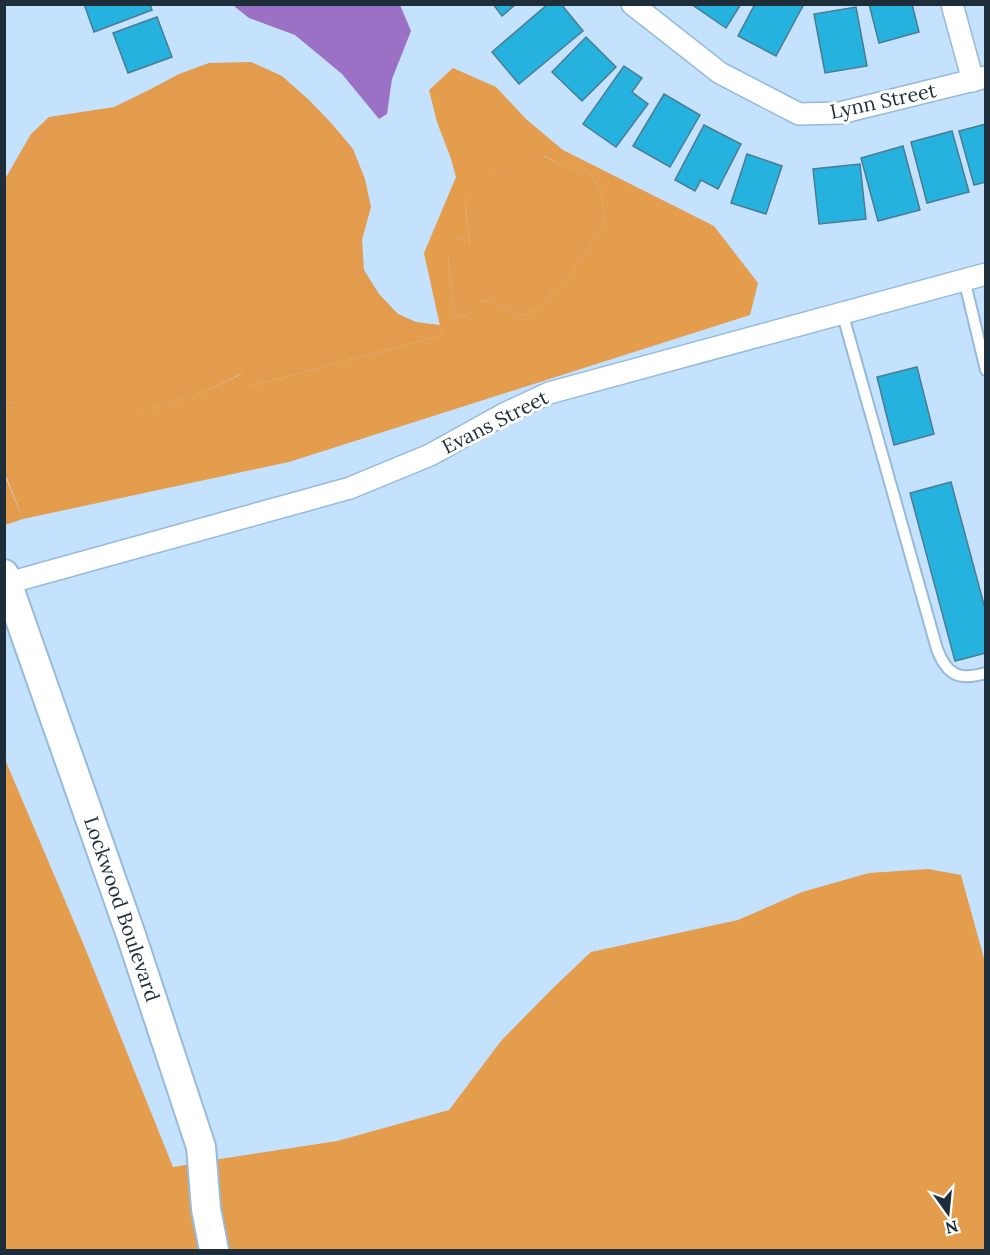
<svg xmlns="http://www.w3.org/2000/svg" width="990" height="1255" font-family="Lora,serif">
<rect width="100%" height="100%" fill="#c4e2fd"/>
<g fill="#e39b4d">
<polygon points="251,62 282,76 309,100 333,125 353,149 365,179 371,207 362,240 364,270 379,294 398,314 416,322 440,325 442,335 250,386 241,374 206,391 148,410 15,402 5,404 5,179 31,134 49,117 114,107 147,91 179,74 209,63"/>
<path d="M 544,156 L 561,165 L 592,175 L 601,192 L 604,222 L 571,274 L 551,292 L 541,306 L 525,315 L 511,313 L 493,300 L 477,301 L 469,315 L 455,316 L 448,259 L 454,238 L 463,239 L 470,245 C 469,234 465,211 467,202 C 472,174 520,161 544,156 Z"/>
<polygon points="4,474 23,519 5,525 4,525"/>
</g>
<g fill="#e49c4d" fill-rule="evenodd">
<path d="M 453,68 L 496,87 L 527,120 L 563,150 L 714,226 L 758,283 L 750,315 L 289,462 L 23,519 L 5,474 L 5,404 L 15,402 L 47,402 L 148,410 L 206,391 L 242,374 L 250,386 L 442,335 L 424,253 L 456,177 L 451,159 L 437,122 L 429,90 ZM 545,156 L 561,165 L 592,175 L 601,192 L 604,222 L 571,274 L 551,292 L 541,306 L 525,315 L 511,313 L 493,300 L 477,301 L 469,315 L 455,316 L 448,259 L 455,238 L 463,239 L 470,246 C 469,234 465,214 467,203 C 471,174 521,161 545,156 Z"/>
<polygon points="4,757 83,943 173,1167 191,1164 203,1250 5,1250"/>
<polygon points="928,869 961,875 985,962 985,1250 225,1250 213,1160 337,1141 449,1110 501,1041 552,989 591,952 738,920 802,892 869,873"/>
</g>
<polygon fill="#9a71c4" points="235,5 400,5 411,31 392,79 387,114 379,119 342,74 295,35 249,18 234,6"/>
<g fill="#26b2df" stroke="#4b7c90" stroke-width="1.5">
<polygon points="84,4 150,4 152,10 94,32"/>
<polygon points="493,4 516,4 502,16"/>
<polygon points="548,4 561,4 583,31 519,84 492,52"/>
<polygon points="691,4 741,4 726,28"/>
<polygon points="755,4 804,4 776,56 738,36"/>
<polygon points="869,4 912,4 919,32 879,43"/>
<polygon points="856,7 867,66 825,73 814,14"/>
<polygon points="157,17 172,57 128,73 113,33"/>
<polygon points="586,37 616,67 582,101 552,72"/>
<polygon points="624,66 642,78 632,92 648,104 616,147 583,124"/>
<polygon points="664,94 700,115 670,167 633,146"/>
<polygon points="986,124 986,182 974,185 959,131"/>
<polygon points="704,125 741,144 718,189 701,180 695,191 675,180"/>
<polygon points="952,131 969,192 927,203 911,142"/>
<polygon points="903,146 920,210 878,221 861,158"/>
<polygon points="747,154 782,166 766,214 731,203"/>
<polygon points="860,164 866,219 819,224 813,169"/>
<polygon points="917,367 934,434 894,445 877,377"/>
<polygon points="951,482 986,612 986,653 955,661 910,493"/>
</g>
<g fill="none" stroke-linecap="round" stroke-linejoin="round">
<defs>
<g id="lane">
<polyline points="964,279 986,370"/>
<path d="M 842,312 L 937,649 C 947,675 958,681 986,673"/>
</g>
<g id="street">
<polyline points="632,4 720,73 799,114 840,113 986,77"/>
<polyline points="952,4 973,81"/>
<polyline points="8,583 350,488 430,455 504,414 549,393 986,274"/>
</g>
<polyline id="secondary" points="4,574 131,935 201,1147 206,1209 214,1250"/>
</defs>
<use href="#lane" stroke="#95badb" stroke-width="14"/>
<use href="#street" stroke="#95badb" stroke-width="24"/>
<use href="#secondary" stroke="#95badb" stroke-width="32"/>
<use href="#lane" stroke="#fff" stroke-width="10"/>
<use href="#street" stroke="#fff" stroke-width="21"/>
<use href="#secondary" stroke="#fff" stroke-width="28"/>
</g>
<g text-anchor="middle" stroke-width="6" stroke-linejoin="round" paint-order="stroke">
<g font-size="20" fill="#1e2d3a" stroke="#fff">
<text transform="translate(883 101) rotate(-12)" y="7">Lynn Street</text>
<text transform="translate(495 422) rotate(-27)" y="7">Evans Street</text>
<text transform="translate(122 909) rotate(71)" y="7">Lockwood Boulevard</text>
</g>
</g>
<rect width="990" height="1255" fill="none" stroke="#1e2d3a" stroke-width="12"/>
<g transform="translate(948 1213) rotate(165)" stroke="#ffffff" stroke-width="4.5" paint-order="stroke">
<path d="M0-4.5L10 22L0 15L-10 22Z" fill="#1e2d3a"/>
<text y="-9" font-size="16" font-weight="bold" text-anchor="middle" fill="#1e2d3a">N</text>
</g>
</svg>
